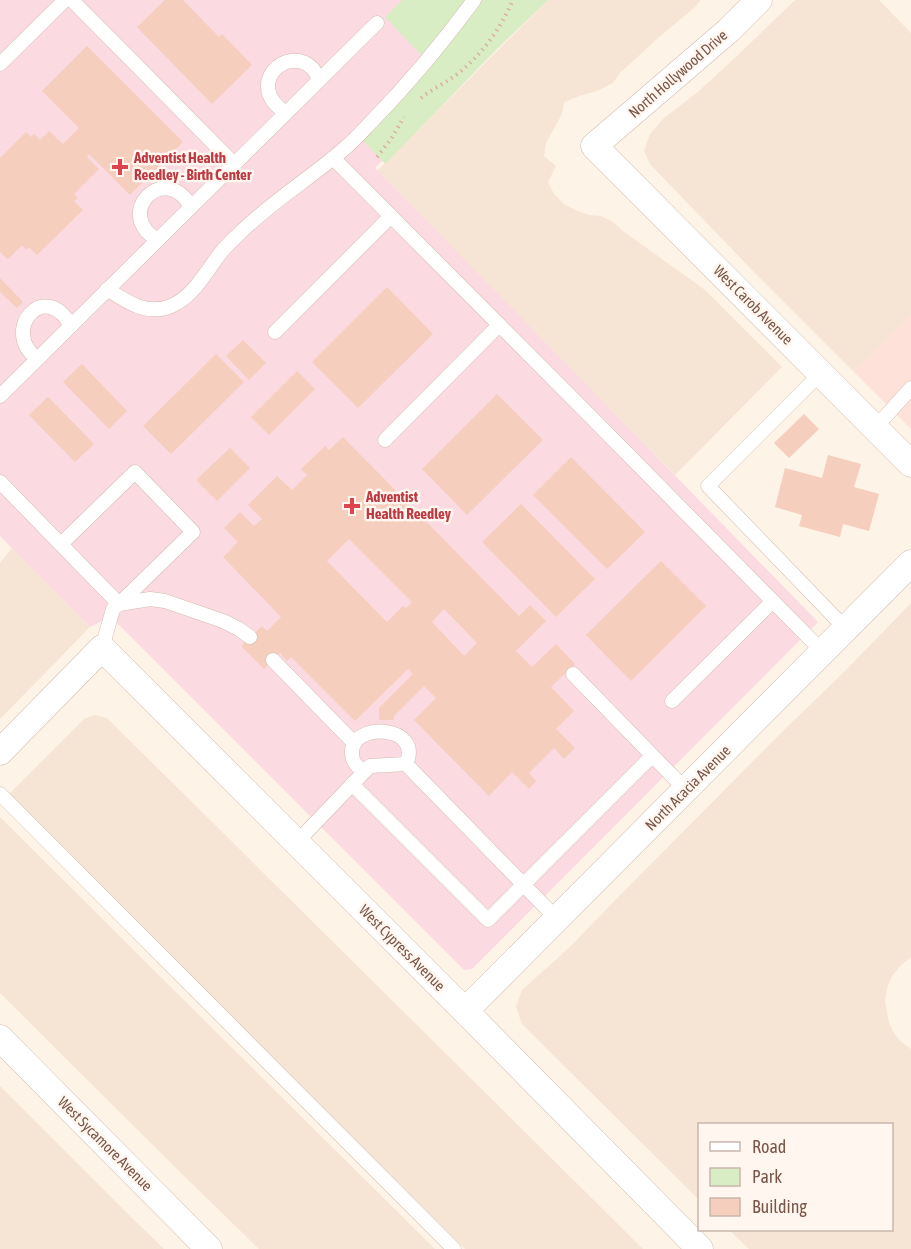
<svg xmlns="http://www.w3.org/2000/svg" width="911" height="1249" font-family="'Asap Condensed',sans-serif">
<rect width="100%" height="100%" fill="#fef3e7"/>
<g fill="#f6e4d5">
<polygon points="548,0 701,0 694,8 658,38 619,74 613,83 597,91 579,96 564,102 562,114 546,143 544,156 556,166 548,182 554,194 564,204 575,210 589,215 601,216 613,222 623,231 705,290 782,367 675,475 529,327 377,171"/>
<polygon points="795,0 879,0 911,33 911,315 854,372 750,268 650,164 644,151 650,134 664,118 699,91 738,55"/>
<polygon points="12,548 90,627 0,719 0,563"/>
<polygon points="911,603 911,957 900,966 892,976 887,988 885,1001 889,1023 894,1033 900,1041 911,1049 911,1249 749,1249 729,1230 892,1230 892,1124 700,1124 699,1200 522,1024 516,1007 522,990 570,947 624,891 787,727 843,673"/>
<polygon points="95,715 107,718 643,1249 465,1249 8,795 84,719"/>
<polygon points="0,817 214,1030 435,1249 259,1249 181,1173 0,993"/>
<polygon points="0,1086 134,1220 164,1249 0,1249"/>
</g>
<polygon fill="#fee2da" points="911,315 911,429 854,372"/>
<polygon fill="#fcdae1" points="0,0 446,0 493,47 375,168 818,622 472,969 464,970 119,625 110,621 102,621 90,627 0,536"/>
<polygon fill="#d8edc4" points="402,0 548,0 498,48 385,164 358,135 427,61 385,17"/>
<g fill="#f5cebd" fill-rule="evenodd">
<polygon points="165,0 183,0 219,37 222,34 252,65 212,104 137,27"/>
<polygon points="87,46 183,142 130,195 89,154 87,157 99,169 74,194 78,198 74,201 83,210 37,255 29,247 26,250 22,245 8,259 0,252 0,158 26,132 31,137 34,134 40,140 49,131 63,144 79,128 42,91"/>
<polygon points="0,278 23,302 17,308 0,292"/>
<polygon points="387,287 433,334 358,408 312,362"/>
<polygon points="243,340 266,363 249,380 226,356"/>
<polygon points="216,354 244,382 171,454 143,426"/>
<polygon points="82,364 127,411 109,429 63,382"/>
<polygon points="297,371 315,389 269,435 251,417"/>
<polygon points="497,394 543,440 467,515 422,469"/>
<polygon points="48,397 94,444 75,462 29,415"/>
<polygon points="804,414 819,429 789,458 774,443"/>
<path d="M 343,437 L 519,616 L 530,605 L 546,621 L 516,651 L 532,667 L 556,644 L 575,664 L 551,687 L 574,711 L 556,729 L 575,748 L 564,759 L 554,748 L 529,773 L 536,781 L 529,789 L 512,772 L 489,796 L 414,720 L 436,698 L 424,686 L 394,716 L 394,720 L 379,720 L 379,708 L 413,674 L 408,669 L 355,721 L 291,657 L 287,661 L 280,653 L 264,669 L 241,646 L 262,626 L 267,631 L 281,617 L 223,557 L 238,542 L 224,528 L 240,512 L 254,526 L 262,519 L 248,505 L 277,476 L 292,490 L 307,475 L 301,469 L 325,446 L 329,450 ZM 349,539 L 412,602 L 406,608 L 403,606 L 387,622 L 327,561 ZM 444,609 L 477,643 L 464,656 L 432,622 Z"/>
<polygon points="230,448 250,468 217,501 196,480"/>
<polygon points="828,455 861,464 854,487 879,494 869,531 843,524 840,537 799,526 802,515 775,507 785,468 822,478"/>
<polygon points="571,457 645,532 607,569 533,495"/>
<polygon points="521,504 595,579 556,617 482,542"/>
<polygon points="661,561 706,606 631,681 586,635"/>
</g>
<g fill="none" stroke-linecap="round" stroke-linejoin="round">
<defs>
<g id="lane">
<polyline points="72,0 234,164"/>
<polyline points="0,64 65,0"/>
<path d="M 286,113 C 243,85 287,44 312,68 C 315,71 317,76 319,80"/>
<polyline points="333,158 591,417 823,652"/>
<path d="M 158,240 C 112,214 165,160 191,207"/>
<path d="M 107,289 C 127,302 147,316 171,306 C 195,296 207,269 223,250 C 229,243 236,237 242,231 C 274,200 312,177 345,148 C 356,139 365,128 374,119 C 411,81 443,42 474,0"/>
<polyline points="275,332 391,216"/>
<path d="M 37,359 C 0,330 45,278 71,326"/>
<polyline points="821,373 708,486 846,629"/>
<polyline points="0,396 377,23"/>
<polyline points="875,428 911,388"/>
<polyline points="385,440 499,325"/>
<polyline points="0,482 119,604 113,609 102,648"/>
<polyline points="61,544 135,472 193,532 119,604"/>
<polyline points="119,604 150,599 165,601 223,621 239,629 250,637"/>
<polyline points="273,660 354,743"/>
<polyline points="573,674 686,790"/>
<polyline points="672,701 773,601"/>
<polyline points="406,764 557,919"/>
<polyline points="352,784 488,920 652,756"/>
<polyline points="0,794 454,1249"/>
<path d="M 296,843 L 365,771 L 370,766 L 406,764 C 424,725 351,721 352,753 C 352,761 357,768 365,771"/>
</g>
<g id="street">
<polyline points="759,0 729,30 594,146 911,464"/>
<polyline points="0,752 102,648 465,1011 700,1249"/>
<polyline points="465,1011 911,563"/>
<polyline points="0,1038 209,1249"/>
</g>
</defs>
<use href="#lane" stroke="#d3bcae" stroke-width="15"/>
<use href="#street" stroke="#d3bcae" stroke-width="27"/>
<g stroke="#dab19f" stroke-width="4" stroke-dasharray="1.5 4.5" stroke-linecap="butt">
<path d="M 421,98 C 433,88 448,82 460,72 C 484,52 501,27 513,0"/>
<polyline points="377,157 391,139 404,117"/>
</g>
<use href="#lane" stroke="#fff" stroke-width="14"/>
<use href="#street" stroke="#fff" stroke-width="26"/>
</g>
<g fill="#e0444e" stroke="#fff7ef" stroke-width="2">
<path d="M117 158h6v6h6v6h-6v6h-6v-6h-6v-6h6z"/>
<path d="M349 497h6v6h6v6h-6v6h-6v-6h-6v-6h6z"/>
</g>
<g text-anchor="middle" stroke-width="5" stroke-linejoin="round" paint-order="stroke">
<g font-size="15" fill="#7a5649" stroke="#fff7ef">
<text transform="translate(678 74) rotate(-41)" y="5">North Hollywood Drive</text>
<text transform="translate(753 305) rotate(45)" y="5">West Carob Avenue</text>
<text transform="translate(688 788) rotate(-45)" y="5">North Acacia Avenue</text>
<text transform="translate(402 948) rotate(45)" y="5">West Cypress Avenue</text>
<text transform="translate(105 1144) rotate(45)" y="5">West Sycamore Avenue</text>
</g>
<g font-size="15" font-weight="bold" fill="#be3a42" stroke="#fff7ef" text-anchor="start">
<text x="134" y="163">Adventist Health<tspan x="134" dy="17">Reedley - Birth Center</tspan></text>
<text x="366" y="502">Adventist<tspan x="366" dy="17">Health Reedley</tspan></text>
</g>
</g>
<rect x="698" y="1123" width="195" height="108" fill="#fff7ef" stroke="#cab7ad" stroke-width="1.5"/>
<rect x="710" y="1142" width="30" height="9" fill="#ffffff" stroke="#cab7ad" stroke-width="1.5"/>
<text x="752" y="1153" font-size="18" fill="#7a5649">Road</text>
<rect x="710" y="1168" width="30" height="18" fill="#d8edc4" stroke="#cab7ad" stroke-width="1.5"/>
<text x="752" y="1183" font-size="18" fill="#7a5649">Park</text>
<rect x="710" y="1198" width="30" height="18" fill="#f5cebd" stroke="#cab7ad" stroke-width="1.5"/>
<text x="752" y="1213" font-size="18" fill="#7a5649">Building</text>
</svg>
